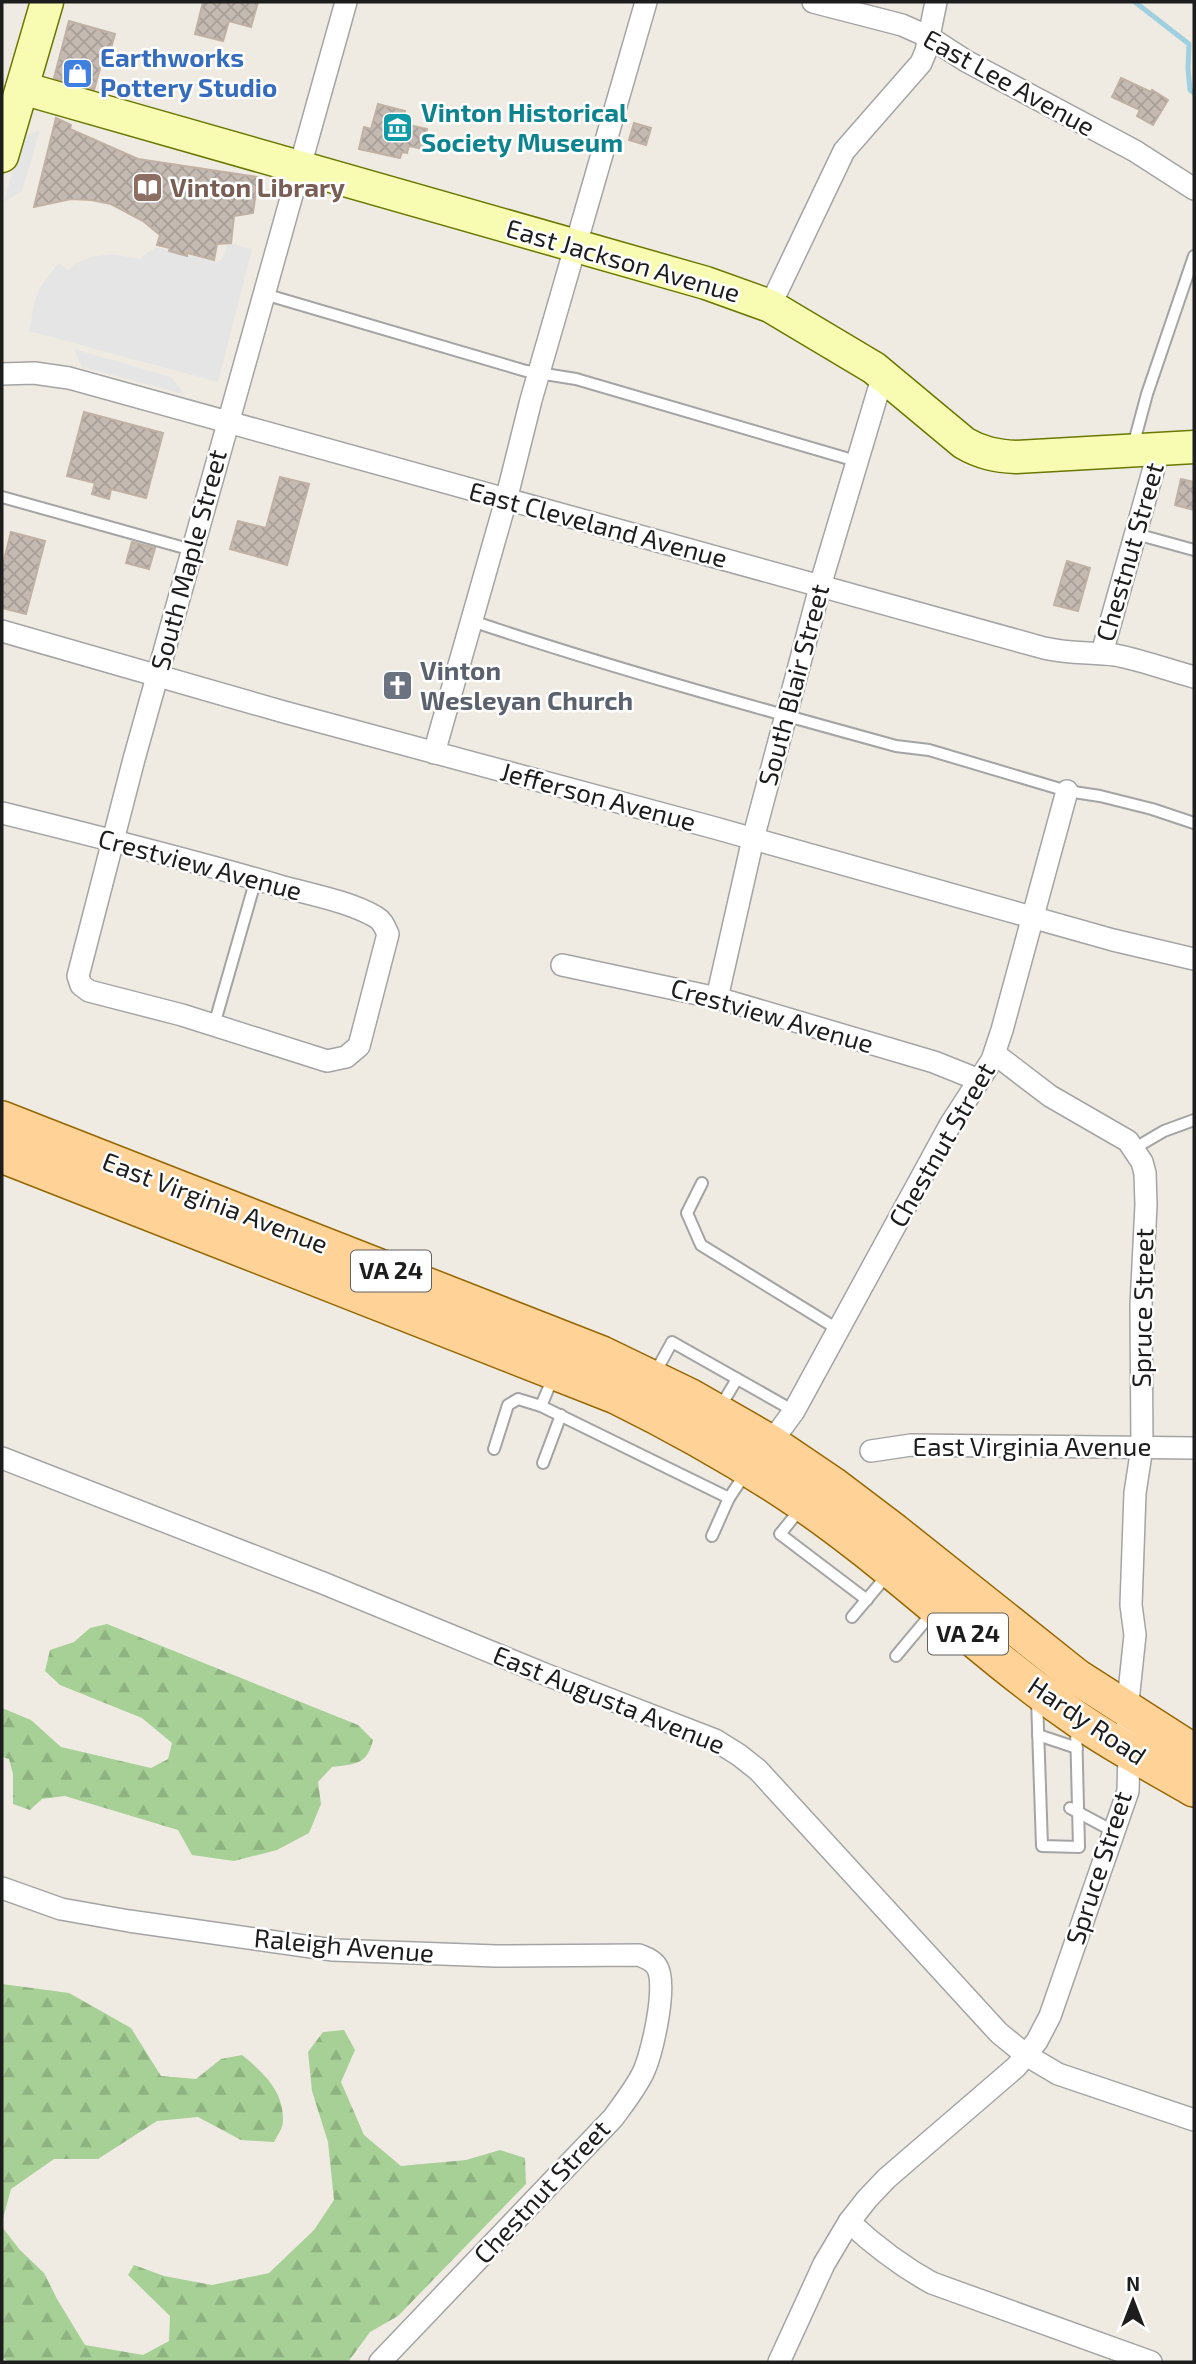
<svg xmlns="http://www.w3.org/2000/svg" width="1196" height="2364" font-family="'Exo 2',sans-serif">
<defs>
<pattern id="forest-firs" width="22" height="20" patternUnits="userSpaceOnUse" patternTransform="scale(1.75)"><rect width="22" height="20" fill="#a6d095"/><path d="M5 1l3.5 6h-7zM16 11l3.5 6h-7z" fill="#8eb280"/></pattern>
<pattern id="building-cross-hatch" width="8" height="8" patternUnits="userSpaceOnUse" patternTransform="scale(1.75)"><rect width="8" height="8" fill="#c4bab2"/><path d="M0 0l8 8M0 8l8-8" fill="none" stroke="#a89f99"/></pattern>
</defs>
<rect width="100%" height="100%" fill="#efebe2"/>
<g fill="url(#forest-firs)">
<path d="M 107,1624 L 358,1725 L 373,1740 C 367,1765 355,1764 332,1767 L 318,1782 L 321,1804 L 309,1833 L 277,1850 L 234,1861 L 192,1855 L 178,1830 L 65,1796 L 42,1799 L 30,1810 L 13,1804 L 13,1774 L 9,1759 L 2,1757 L 2,1708 L 31,1720 L 61,1747 L 151,1768 L 168,1759 L 172,1743 L 142,1718 L 60,1685 L 45,1671 L 50,1650 L 74,1642 L 90,1628 Z"/>
<path d="M 2,1984 L 69,1993 L 131,2028 L 161,2076 L 196,2079 L 221,2059 L 242,2055 C 263,2072 284,2091 283,2121 C 283,2128 277,2136 274,2142 L 241,2140 L 198,2117 L 157,2121 L 98,2159 L 54,2159 L 11,2189 L 2,2222 Z"/>
<polygon points="344,2030 355,2050 341,2082 364,2135 401,2166 466,2160 500,2150 525,2158 526,2184 398,2316 370,2332 348,2362 10,2362 2,2358 2,2227 20,2250 44,2273 57,2299 85,2345 143,2355 169,2341 170,2316 128,2275 134,2265 164,2276 212,2285 269,2273 314,2230 334,2200 328,2142 312,2091 308,2052 323,2032"/>
</g>
<g fill="#e5e5e5">
<polygon points="40,130 22,191 4,202 22,138"/>
<polygon points="228,243 252,249 218,382 29,331 35,300 41,286 59,263 69,271 73,265 91,257 112,254 139,259 156,247 218,262 223,258"/>
<polygon points="74,349 171,377 184,394 82,367"/>
</g>
<g fill="none" stroke-linecap="round" stroke-linejoin="round">
<polyline stroke="#a0d0df" stroke-width="5" points="1135,2 1189,44 1188,68 1190,90 1194,93"/>
</g>
<g fill="url(#building-cross-hatch)" stroke="#c1b1a4" stroke-width="2">
<polygon points="203,2 258,2 251,27 229,21 223,41 195,34"/>
<polygon points="69,21 115,34 106,66 101,65 94,90 54,78"/>
<polygon points="1121,78 1151,92 1152,90 1168,100 1153,125 1137,116 1140,110 1112,97"/>
<polygon points="378,104 405,111 404,118 411,120 409,125 427,129 423,149 409,146 407,153 402,152 400,158 359,149 364,127 371,129"/>
<polygon points="56,118 71,125 70,129 138,159 258,177 253,213 234,216 231,243 217,244 214,260 187,253 187,256 169,251 170,248 157,245 160,235 143,221 111,204 91,200 71,199 34,207"/>
<polygon points="634,123 651,128 646,145 629,140"/>
<polygon points="84,412 163,433 146,498 111,489 109,499 92,494 95,483 67,476"/>
<polygon points="280,477 309,484 287,565 230,549 238,521 266,528"/>
<polygon points="1181,479 1194,482 1194,510 1175,505"/>
<polygon points="11,532 45,541 26,614 2,608 2,568"/>
<polygon points="132,542 155,548 149,569 126,563"/>
<polygon points="1067,561 1090,568 1078,611 1054,605"/>
</g>
<g fill="none" stroke-linecap="round" stroke-linejoin="round">
<defs>
<g id="lane">
<polyline points="264,294 526,371 576,379 856,461"/>
<polyline points="1133,446 1147,394 1194,256"/>
<polyline points="2,497 192,550"/>
<polyline points="1136,534 1194,550"/>
<path d="M 472,621 C 612,668 754,707 896,746 L 929,750 L 1067,791 L 1100,796 L 1152,809 L 1194,823"/>
<polyline points="214,1025 256,879"/>
<polyline points="1135,1148 1164,1131 1194,1120"/>
<polyline points="702,1183 687,1213 701,1245 839,1330"/>
<polyline points="554,1375 541,1406 729,1498 747,1471"/>
<polyline points="654,1375 672,1342 794,1411"/>
<polyline points="719,1409 737,1379"/>
<polyline points="494,1449 508,1405 518,1399 541,1406"/>
<polyline points="543,1463 561,1415"/>
<polyline points="802,1507 780,1534 867,1600"/>
<polyline points="712,1536 729,1498"/>
<polyline points="852,1617 889,1573"/>
<polyline points="896,1656 932,1613"/>
<polyline points="1037,1699 1042,1846 1079,1847 1076,1726"/>
<polyline points="1038,1735 1077,1748"/>
<polyline points="1070,1808 1113,1831"/>
</g>
<g id="street">
<polyline points="813,2 902,25 929,37 966,61 1135,151 1194,189"/>
<polyline points="770,306 844,151 921,63 926,51 936,2"/>
<path d="M 2,374 L 34,373 L 69,378 L 1044,648 C 1069,654 1090,652 1115,655 C 1141,660 1168,670 1194,677"/>
<polyline points="2,631 284,712 715,828 1113,940 1194,959"/>
<polyline points="1102,653 1159,450"/>
<polyline points="434,753 506,500 531,400 646,2"/>
<path d="M 2,813 C 95,836 188,859 280,886 C 312,895 348,901 376,917 C 383,921 385,928 388,934 L 359,1046 L 346,1057 L 327,1061 L 182,1015 L 89,991 L 81,985 L 78,976 L 134,759 L 346,2"/>
<polyline points="562,965 717,998 934,1062 979,1080"/>
<polyline points="717,998 753,839 823,576 883,375"/>
<polyline points="871,1451 911,1445 1194,1448"/>
<polyline points="764,1452 794,1411 950,1125 992,1060 1002,1030 1067,791"/>
<polyline points="2,1458 323,1583 547,1675 715,1740 739,1755 758,1770 999,2033 1026,2055 1058,2074 1194,2120"/>
<path d="M 2,1888 L 61,1909 L 129,1921 L 333,1950 L 496,1956 L 639,1955 C 646,1958 653,1960 657,1967 C 668,1985 652,2054 643,2073 C 635,2089 624,2103 613,2118 L 380,2362"/>
<path d="M 849,2222 C 875,2246 901,2266 932,2283 L 1151,2362"/>
<polyline points="779,2362 824,2264 849,2222 867,2199 887,2178 1016,2067 1037,2041 1050,2016 1128,1791 1129,1752 1127,1711 1135,1635 1131,1605 1135,1493 1142,1447 1141,1305 1146,1205 1145,1173 1142,1162 1128,1141 1050,1096 995,1054"/>
</g>
<g id="secondary">
<path d="M 22,88 L 706,283 L 770,306 L 874,368 L 964,443 C 981,453 996,456 1016,457 L 1194,447"/>
<polyline points="2,156 47,2"/>
</g>
<g id="primary">
<polyline points="2,1119 602,1354 689,1396 771,1443 833,1485 895,1532 1077,1677 1194,1752"/>
<path d="M 2,1155 L 616,1396 C 675,1425 732,1457 787,1493 C 886,1558 971,1644 1067,1712 C 1107,1741 1151,1764 1194,1789"/>
</g>
</defs>
<use href="#lane" stroke="#a4a4a4" stroke-width="14"/>
<use href="#street" stroke="#a4a4a4" stroke-width="24"/>
<use href="#secondary" stroke="#6a7800" stroke-width="35"/>
<use href="#primary" stroke="#966600" stroke-width="38"/>
<use href="#lane" stroke="#fff" stroke-width="10"/>
<use href="#street" stroke="#fff" stroke-width="21"/>
<use href="#secondary" stroke="#f8fcb3" stroke-width="32"/>
<use href="#primary" stroke="#ffd397" stroke-width="35"/>
</g>
<defs>
<symbol id="shop-square" viewBox="-11 -11 22 22"><rect x="-9" y="-9" width="18" height="18" rx="4" fill="#3f7fe0" stroke="#fff"/><path d="M-5-2.5h2.3a2.7 3.5 0 0 1 5.4 0H5L5.5 6h-11ZM-1.5-2.5h3a1.5 2.3 0 0 0-3 0Z" fill="#fff"/></symbol>
<symbol id="museum-square" viewBox="-11 -11 22 22"><rect x="-9" y="-9" width="18" height="18" rx="4" fill="#0f9aa8" stroke="#fff"/><path d="M0-6L6-3V-2H-6V-3ZM-5-1h2V3h-2ZM-1-1h2V3h-2ZM3-1h2V3H3ZM-6 4H6V6H-6Z" fill="#fff"/></symbol>
<symbol id="library-square" viewBox="-11 -11 22 22"><rect x="-9" y="-9" width="18" height="18" rx="4" fill="#8d6e63" stroke="#fff"/><path d="M-6-4Q-3-5.5-.7-3.5V5Q-3 3-6 4ZM6-4Q3-5.5 .7-3.5V5Q3 3 6 4Z" fill="#fff"/></symbol>
<symbol id="church-square" viewBox="-11 -11 22 22"><rect x="-9" y="-9" width="18" height="18" rx="4" fill="#6b7280" stroke="#fff"/><path d="M-1.2-6h2.4v3.5h3.3v2.4h-3.3V6h-2.4V-.1h-3.3v-2.4h3.3Z" fill="#fff"/></symbol>
</defs>
<g fill-rule="evenodd">
<use href="#shop-square" x="60" y="56" width="35" height="35"/>
<use href="#museum-square" x="380" y="110" width="35" height="35"/>
<use href="#library-square" x="130" y="170" width="35" height="35"/>
<use href="#church-square" x="380" y="668" width="35" height="35"/>
</g>
<g text-anchor="middle" stroke-width="5" stroke-linejoin="round" paint-order="stroke">
<g fill="#fff" stroke="#616161" stroke-width="2">
<rect x="351" y="1250.5" width="80" height="41" rx="5"/>
<rect x="928" y="1613.5" width="80" height="41" rx="5"/>
</g>
<g font-size="24" font-weight="bold" fill="#1d1d1d">
<text x="391" y="1279">VA 24</text>
<text x="968" y="1642">VA 24</text>
</g>
<g font-size="26" font-weight="bold" fill="#366cbe" stroke="#fff" text-anchor="start">
<text x="100" y="67">Earthworks<tspan x="100" dy="30">Pottery Studio</tspan></text>
</g>
<g font-size="26" fill="#1d1d1d" stroke="#fff">
<text transform="translate(1009 83) rotate(29)" y="9">East Lee Avenue</text>
<text transform="translate(623 261) rotate(16)" y="9">East Jackson Avenue</text>
<text transform="translate(598 525) rotate(15)" y="9">East Cleveland Avenue</text>
<text transform="translate(1130 552) rotate(-74)" y="9">Chestnut Street</text>
<text transform="translate(189 560) rotate(-75)" y="9">South Maple Street</text>
<text transform="translate(794 685) rotate(-75)" y="9">South Blair Street</text>
<text transform="translate(598 797) rotate(15)" y="9">Jefferson Avenue</text>
<text transform="translate(200 865) rotate(15)" y="9">Crestview Avenue</text>
<text transform="translate(772 1016) rotate(16)" y="9">Crestview Avenue</text>
<text transform="translate(942 1145) rotate(-60)" y="9">Chestnut Street</text>
<text transform="translate(215 1203) rotate(21)" y="9">East Virginia Avenue</text>
<text transform="translate(1143 1308) rotate(-89)" y="9">Spruce Street</text>
<text x="1032" y="1456">East Virginia Avenue</text>
<text transform="translate(609 1700) rotate(22)" y="9">East Augusta Avenue</text>
<text transform="translate(1087 1721) rotate(34)" y="9">Hardy Road</text>
<text transform="translate(1099 1868) rotate(-72)" y="9">Spruce Street</text>
<text transform="translate(344 1946) rotate(5)" y="9">Raleigh Avenue</text>
<text transform="translate(542 2192) rotate(-47)" y="9">Chestnut Street</text>
</g>
<g font-size="26" font-weight="bold" fill="#0d838f" stroke="#fff" text-anchor="start">
<text x="421" y="122">Vinton Historical<tspan x="421" dy="30">Society Museum</tspan></text>
</g>
<g font-size="26" font-weight="bold" fill="#785e54" stroke="#fff" text-anchor="start">
<text x="170" y="197">Vinton Library</text>
</g>
<g font-size="26" font-weight="bold" fill="#5b616d" stroke="#fff" text-anchor="start">
<text x="420" y="680">Vinton<tspan x="420" dy="30">Wesleyan Church</tspan></text>
</g>
</g>
<rect width="1196" height="2364" fill="none" stroke="#1d1d1d" stroke-width="7"/>
<g transform="translate(1133 2301)" stroke="#ffffff" stroke-width="5" paint-order="stroke">
<path d="M0-5L12 26L0 18L-12 26Z" fill="#1d1d1d"/>
<text y="-10" font-size="19" font-weight="bold" text-anchor="middle" fill="#1d1d1d">N</text>
</g>
</svg>
